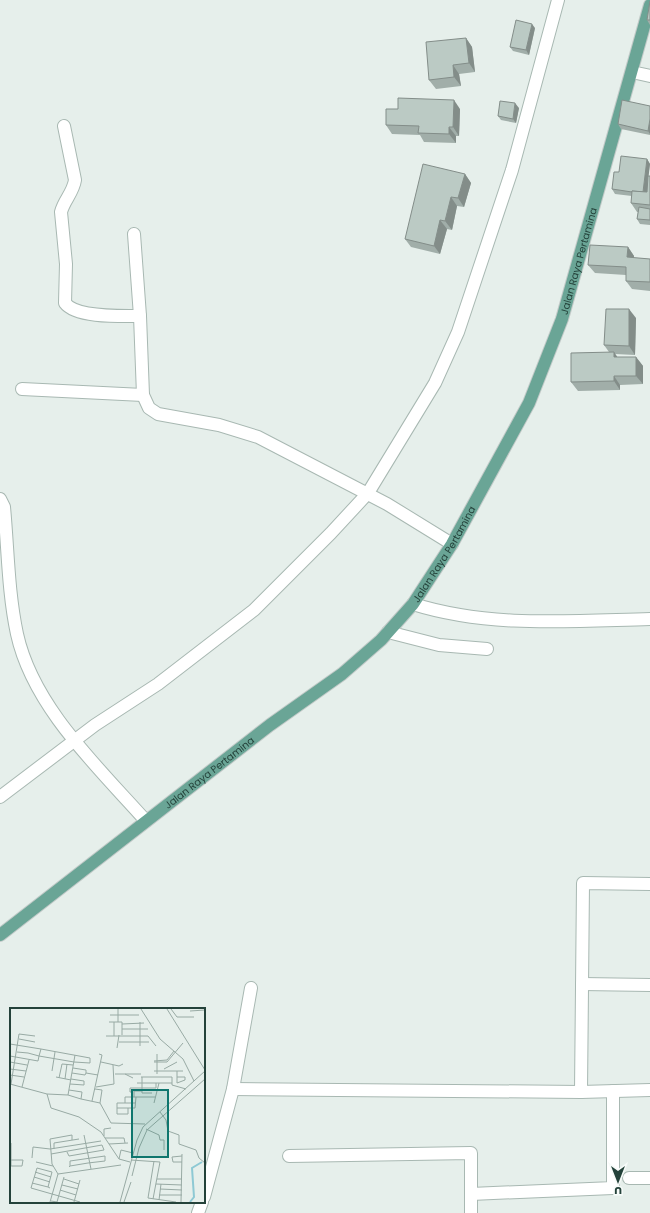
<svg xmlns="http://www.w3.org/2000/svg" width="650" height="1213" font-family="Poppins,sans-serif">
<rect width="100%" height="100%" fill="#e6efeb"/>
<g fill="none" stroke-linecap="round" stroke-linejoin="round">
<defs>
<g id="minor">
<polyline points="632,72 650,76"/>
<path d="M 64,126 L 75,180 C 73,193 64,200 61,212 L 66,264 L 65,303 C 76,318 122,316 140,316 L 143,395 L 149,408 L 158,414 L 219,425 L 258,437 L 387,504 L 452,544"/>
<polyline points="134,234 140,316"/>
<polyline points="22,389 143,395"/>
<path d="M 0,499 L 4,507 C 8,549 8,592 17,634 C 33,707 98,767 146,821"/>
<path d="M 413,604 C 490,628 570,621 650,619"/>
<polyline points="388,632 439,645 487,649"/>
<polyline points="0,797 95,725 158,684 254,610 331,533 368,493 435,383 458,332 512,170 558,0"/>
<polyline points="582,984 650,985"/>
<polyline points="233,1089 581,1092 650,1090"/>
<polyline points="581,1092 583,883 650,884"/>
<polyline points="289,1156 471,1153 471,1213"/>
<polyline points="629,1178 650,1178"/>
<polyline points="471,1194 613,1188 613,1091"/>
<polyline points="204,1197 233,1089 251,988"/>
<polyline points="198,1213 202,1202"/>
</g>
<g id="major">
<path id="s1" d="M 0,935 L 270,725 L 342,674 L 381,640 L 413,604 L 452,544 L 529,403 L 562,319 L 650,5"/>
</g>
</defs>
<use href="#minor" stroke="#a8b8b2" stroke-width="14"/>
<use href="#major" stroke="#c2cac8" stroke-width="14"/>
<use href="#minor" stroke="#fff" stroke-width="12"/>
<use href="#major" stroke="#6aa596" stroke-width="12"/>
</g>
<g fill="#a1aea9">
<polygon points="650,1 650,25 647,20"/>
<polygon points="535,28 529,55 513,51 510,47"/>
<polygon points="466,38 472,47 475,72 459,74 461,86 436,89 429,80"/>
<polygon points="650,106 650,135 621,129 618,124"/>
<polygon points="519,108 516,123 501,120 498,116"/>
<polygon points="398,109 460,109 459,136 456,136 456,143 424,142 420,135 392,134 386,125"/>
<polygon points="647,159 650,164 648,176 650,176 650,225 640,224 637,219 638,212 637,212 631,203 632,196 615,194 612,189 619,172"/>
<polygon points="465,174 471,183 464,207 457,206 452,230 447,229 440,254 411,247 405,239"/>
<polygon points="628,247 634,256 634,258 650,259 650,291 632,289 626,281 626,275 595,273 588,265"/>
<polygon points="636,318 635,355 615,354 617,357 636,357 643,366 643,384 620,385 620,390 578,391 571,382 609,352 604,345"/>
</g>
<g fill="#838d89">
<polygon points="532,24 535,28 529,55 526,50"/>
<polygon points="466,38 472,47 475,72 469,63"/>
<polygon points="453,65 459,74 461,86 454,77"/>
<polygon points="454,100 460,109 459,136 453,127"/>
<polygon points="515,103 519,108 516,123 513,119"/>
<polygon points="650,119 650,134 648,131"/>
<polygon points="449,127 456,136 456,143 449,134"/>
<polygon points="647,159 650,164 646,198 643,193"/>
<polygon points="465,174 471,183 464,207 458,198"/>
<polygon points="451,197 457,206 452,230 445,221"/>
<polygon points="440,220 447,229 440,254 434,246"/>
<polygon points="628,247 634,256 633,266 627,257"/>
<polygon points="629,309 636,318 635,355 629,346"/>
<polygon points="614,352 620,361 614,357"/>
<polygon points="636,357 643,366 643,384 636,376"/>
<polygon points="614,376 620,385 620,390 614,381"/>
</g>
<g fill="#bbcac4" stroke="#838d89">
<polygon points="650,1 650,20 647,20"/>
<polygon points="516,20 532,24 526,50 510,47"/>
<polygon points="466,38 469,63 453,65 454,77 429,80 426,42"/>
<polygon points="398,98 454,100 453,127 449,127 449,134 418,133 419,126 386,125 386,109 398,109"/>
<polygon points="622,100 650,106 650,119 648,131 618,124"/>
<polygon points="500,101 515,103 513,119 498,116"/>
<polygon points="621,156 647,159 643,192 632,191 632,192 612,189 614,172 619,172"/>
<polygon points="423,164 465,174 458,198 451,197 445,221 440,220 434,246 405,239"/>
<polygon points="648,176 650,176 650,205 631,203 632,191 647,192"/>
<polygon points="639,207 650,209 650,220 637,219"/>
<polygon points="590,245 628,247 627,257 650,259 650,282 626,281 626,267 588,265"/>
<polygon points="606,309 629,309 629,346 604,345"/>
<polygon points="614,352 614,357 636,357 636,376 614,376 614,381 571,382 571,353"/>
</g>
<g text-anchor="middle" stroke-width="4" stroke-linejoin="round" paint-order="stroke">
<g font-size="10" fill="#24423a" stroke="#f7fbf9">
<text dy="4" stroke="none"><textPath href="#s1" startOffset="913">Jalan Raya Pertamina</textPath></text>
<text dy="4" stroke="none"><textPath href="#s1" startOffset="589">Jalan Raya Pertamina</textPath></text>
<text dy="4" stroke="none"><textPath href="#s1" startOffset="265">Jalan Raya Pertamina</textPath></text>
</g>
</g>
<g transform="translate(10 1008)">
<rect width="195" height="195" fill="#e6efeb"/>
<path fill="none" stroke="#8ec9d4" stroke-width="2" d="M 180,194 L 184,189 L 182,160 L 192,154"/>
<path fill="none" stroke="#98aaa4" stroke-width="1" d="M 131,1 L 150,31 L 173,51 L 184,73M 157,1 L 195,62M 161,1 L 167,9 L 184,9M 180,3 L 195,2M 100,7 L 129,7M 99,14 L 112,14 L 112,27M 104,14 L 104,28M 108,14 L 108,1M 130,14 L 130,38M 112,16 L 134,15M 112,21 L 138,21M 96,28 L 138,28 L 146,38M 9,31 L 25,34M 109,34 L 139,34M 0,36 L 31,41M 107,40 L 109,27M 0,48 L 28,53 L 29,48 L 31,41 L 80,50 L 80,55 L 64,54 L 29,48 L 18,45 L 7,44M 144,53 L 157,52 L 164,43M 0,54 L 17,57M 91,54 L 109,58 L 113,56M 144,54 L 157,54 L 173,35M 0,61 L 16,63M 154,61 L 167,54M 42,63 L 45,44M 144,63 L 173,63M 167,63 L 167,75 L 175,72 L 175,69 L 167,69M 62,65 L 75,67 L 76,65 L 76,62 L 63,60M 76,65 L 88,67M 105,66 L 115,66 L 123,70M 115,66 L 131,66M 147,66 L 147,46M 0,67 L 14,69M 46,69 L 61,72M 131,69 L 162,69 L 162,77 L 176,81M 132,69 L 132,85 L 142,85M 49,70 L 52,56 L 63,57M 55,71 L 57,56M 127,75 L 162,75M 0,76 L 37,86 L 41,100 L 69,109 L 91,124 L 109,151 L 120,154M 1,76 L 9,26 L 25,28M 60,76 L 74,77 L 74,73 L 61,71M 12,79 L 19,52M 86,79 L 104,76 L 103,57M 123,84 L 120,84 L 120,80 L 146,80 L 146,75M 37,86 L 58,87 L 65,47M 58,87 L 71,91 L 72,84 L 59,82M 124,89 L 124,83 L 132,83M 71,91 L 90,95 L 92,82 L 85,81M 82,93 L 92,47 L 89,46M 90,95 L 101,115 L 135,116M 115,95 L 115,89 L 145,89M 144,95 L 149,75M 107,100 L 125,100 L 126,89M 118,100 L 118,106 L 107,106 L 107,95 L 125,95M 150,104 L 156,112 L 158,123 L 169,127 L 169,136 L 186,142 L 189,150 L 195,155M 136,121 L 149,127 L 150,132 L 154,132 L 154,142M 74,127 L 81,161M 94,128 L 94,121 L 101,120M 95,130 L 114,130 L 115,135M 62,132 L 62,127 L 40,131 L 42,156 L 48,166 L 111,157M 99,136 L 118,135M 44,141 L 44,135 L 69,131M 41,146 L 92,137 L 94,142 L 59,148 L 57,144M 22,150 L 23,139 L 40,141 L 91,133M 109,151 L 111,142 L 123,145M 1,152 L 13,152 L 12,158 L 1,158 L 1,135M 121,152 L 150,154 L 143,191M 144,153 L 138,190 L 166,194M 26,154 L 43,158M 172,154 L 163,154 L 162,149 L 172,148M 59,159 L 60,158 L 78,155 L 95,153 L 95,148 L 60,153 L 60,158M 25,164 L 41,169M 122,168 L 129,140 L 137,122 L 195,71M 24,169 L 40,174M 54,171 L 69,176M 147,171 L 172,171M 22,175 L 38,179M 146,176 L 172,177M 52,177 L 68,181M 40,180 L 38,179 L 42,164 L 27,160 L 21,180 L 70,194M 150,181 L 172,182M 50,182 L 66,187M 149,187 L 172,187M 149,192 L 151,176M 41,193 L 47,194 L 54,169M 40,194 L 48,166M 64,194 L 70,172M 110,194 L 127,132 L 133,119 L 195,63M 114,194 L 121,174M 171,194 L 172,146"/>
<path fill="#0f766e" fill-opacity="0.15" stroke="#0f766e" stroke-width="2" d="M 122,82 L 158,82 L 158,149 L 122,149 Z"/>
<rect width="195" height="195" fill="none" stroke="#24423a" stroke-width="2"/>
</g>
<g transform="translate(618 1181) rotate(180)" stroke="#f7fbf9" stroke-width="3" paint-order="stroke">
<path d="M0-3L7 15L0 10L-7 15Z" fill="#24423a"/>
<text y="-6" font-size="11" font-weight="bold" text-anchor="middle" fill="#24423a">U</text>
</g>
</svg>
